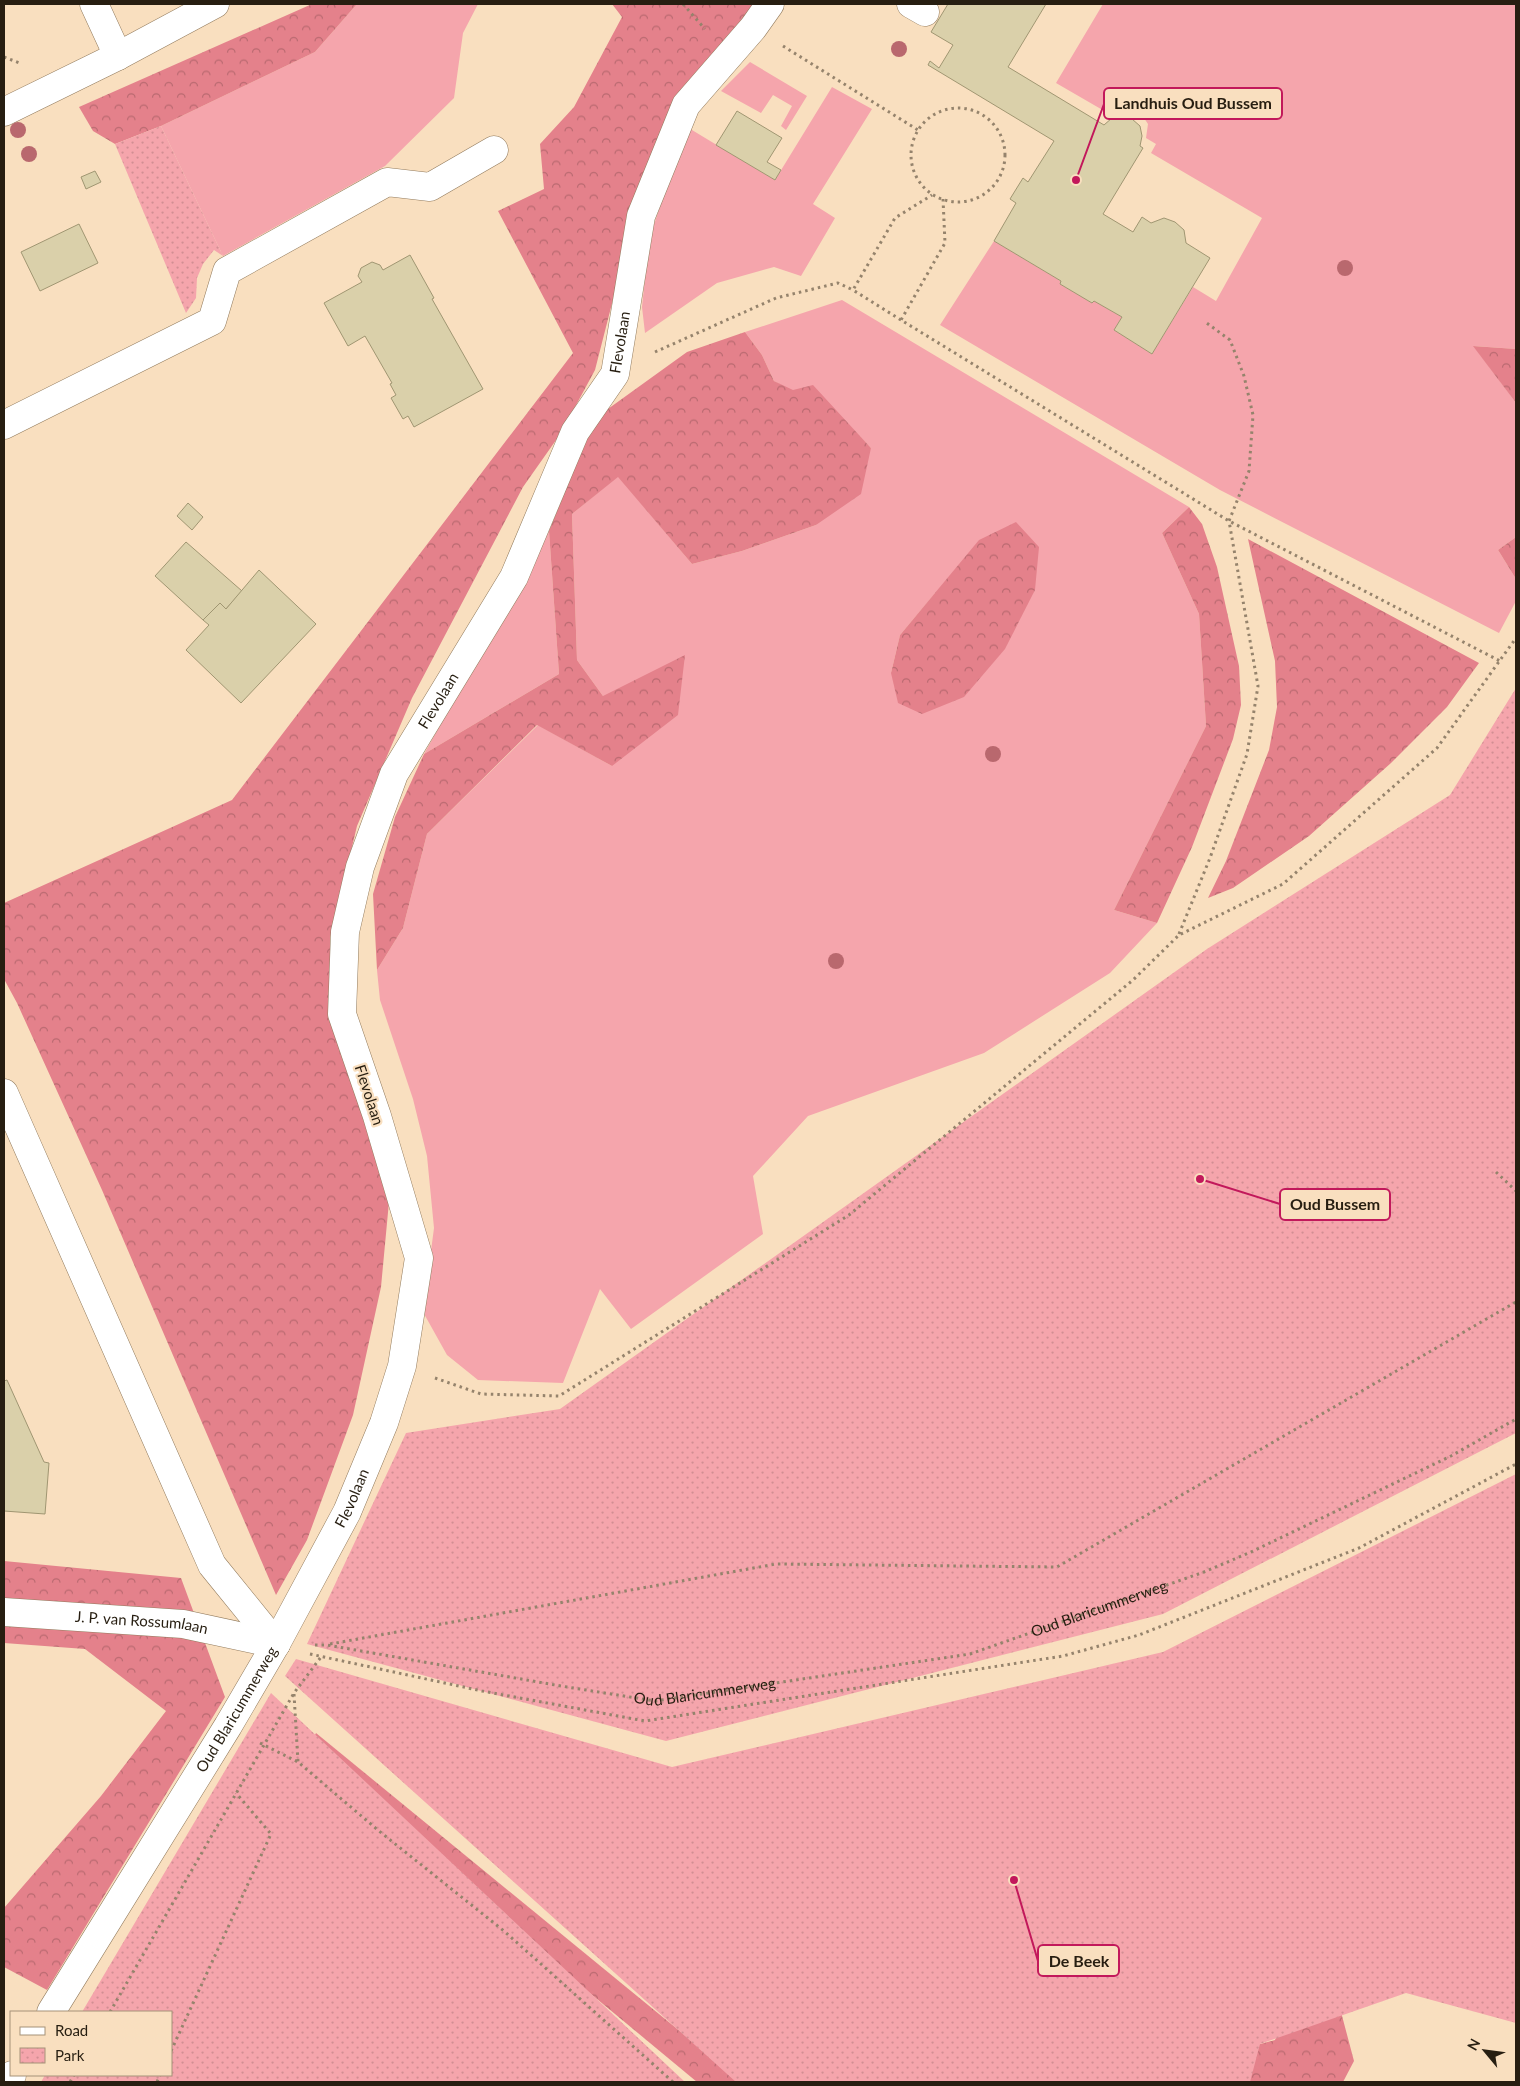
<svg xmlns="http://www.w3.org/2000/svg" width="1520" height="2086" font-family="Lato,sans-serif">
<defs>
<pattern id="forest-crowns" width="20" height="18" patternUnits="userSpaceOnUse" patternTransform="scale(1.25)"><rect width="20" height="18" fill="#e4818b"/><path d="M2 6a3 3 0 1 1 6 0M12 15a3 3 0 1 1 6 0" fill="none" stroke="#b96970"/></pattern>
<pattern id="park-dots" width="8" height="8" patternUnits="userSpaceOnUse" patternTransform="scale(1.25)"><rect width="8" height="8" fill="#f5a5ac"/><path d="M2 2h.1M6 6h.1" fill="none" stroke="#d28e93" stroke-width="1.8" stroke-linecap="round"/></pattern>
</defs>
<rect width="100%" height="100%" fill="#f9dfbf"/>
<g fill="#f5a5ac" fill-rule="evenodd">
<polygon points="357,4 478,4 463,33 454,98 385,166 223,256 161,126 315,52"/>
<polygon points="1103,4 1516,4 1516,349 1474,346 1516,403 1516,537 1498,550 1516,579 1516,601 1499,633 1220,490 940,325 994,241 1061,281 1060,284 1092,303 1094,301 1122,317 1114,330 1152,354 1193,287 1216,301 1262,218 1151,153 1156,144 1146,138 1148,124 1140,112 1125,109 1113,116 1056,83"/>
<polygon points="750,62 807,96 786,130 781,126 792,106 773,95 761,113 721,91"/>
<polygon points="832,87 872,109 813,204 835,218 801,276 774,267 717,283 645,333 642,307 649,239 687,127 775,180"/>
<path d="M 842,300 L 1189,507 L 1162,533 L 1199,614 L 1206,726 L 1114,910 L 1157,923 L 1110,973 L 984,1053 L 808,1116 L 753,1176 L 763,1234 L 631,1329 L 600,1289 L 563,1383 L 478,1380 L 447,1355 L 423,1312 L 434,1228 L 427,1156 L 413,1099 L 380,1000 L 377,970 L 403,928 L 427,834 L 538,725 L 612,766 L 603,696 L 577,660 L 572,514 L 618,476 L 692,564 L 742,551 L 816,525 L 871,448 L 845,421 L 774,381 L 762,355 L 745,332 ZM 936,592 L 891,673 L 900,635 Z"/>
<polygon points="549,531 559,674 424,754"/>
</g>
<g fill="url(#forest-crowns)">
<polygon points="312,4 357,4 315,52 161,126 115,144 93,131 79,107"/>
<polygon points="612,4 757,4 641,190 595,370 561,433 523,487 412,698 357,826 330,938 335,1028 390,1191 381,1287 353,1415 307,1540 276,1595 102,1190 17,1003 4,979 4,903 232,800 573,353 498,211 544,189 540,144 574,107 622,17"/>
<polygon points="745,332 762,355 774,381 793,390 813,385 871,448 861,494 816,525 742,551 692,564 618,477 572,514 577,660 603,696 685,655 678,715 612,766 537,725 427,834 403,928 377,970 373,894 395,817 424,754 559,674 549,531 594,419 687,352"/>
<polygon points="1473,346 1516,349 1516,403"/>
<polygon points="1189,507 1202,524 1217,567 1239,666 1241,705 1233,739 1192,847 1157,923 1114,910 1206,726 1199,614 1162,533"/>
<polygon points="1016,522 1039,547 1035,590 1005,649 964,697 922,714 898,703 891,673 900,635 979,540"/>
<polygon points="1516,537 1516,579 1498,550"/>
<polygon points="1248,539 1479,663 1447,707 1391,763 1309,836 1233,888 1208,898 1226,861 1269,750 1277,707 1275,661"/>
<polygon points="1516,1527 1341,2012 1354,2061 1343,2082 1123,2082 1275,2040"/>
<polygon points="4,1561 181,1578 225,1697 47,1990 4,1967 4,1908 101,1796 166,1711 85,1649 4,1643"/>
<polygon points="316,1733 742,2082 697,2082 422,1854 307,1751"/>
</g>
<g fill="url(#park-dots)">
<polygon points="161,126 223,256 214,250 203,264 197,278 196,298 186,313 115,144"/>
<polygon points="1516,688 1516,1433 1163,1614 666,1741 307,1644 406,1433 560,1409 1207,949 1450,795"/>
<polygon points="1516,1474 1516,2023 1406,1993 1260,2044 1250,2082 736,2082 285,1676 296,1659 672,1767 1163,1652"/>
<polygon points="271,1693 685,2082 41,2082 45,2075 171,2075 171,2012 82,2012"/>
</g>
<g fill="#dad0aa" stroke="#a09672">
<polygon points="948,4 1046,4 1008,67 1104,125 1112,118 1123,116 1132,119 1140,126 1142,136 1140,146 1143,148 1103,214 1133,232 1142,217 1151,223 1164,218 1175,222 1184,230 1186,243 1210,258 1152,354 1114,330 1122,317 1094,301 1092,303 1060,284 1061,281 994,241 1016,203 1010,199 1023,178 1028,182 1054,141 928,65 930,61 939,68 953,45 931,32"/>
<polygon points="737,111 782,138 767,162 781,170 775,180 716,145"/>
<polygon points="95,171 101,182 86,189 81,177"/>
<polygon points="79,224 98,263 40,291 21,252"/>
<polygon points="410,255 434,298 432,299 483,389 414,427 408,416 403,419 391,398 396,395 390,384 392,383 365,336 348,346 324,303 362,282 358,276 361,268 372,262 380,265 383,270"/>
<polygon points="188,503 203,517 192,530 177,516"/>
<polygon points="186,542 242,591 226,609 220,603 203,620 155,576"/>
<polygon points="259,570 316,624 241,703 186,650 209,625 203,620 220,603 226,609"/>
<polygon points="7,1380 44,1462 49,1463 45,1514 4,1511 4,1381"/>
</g>
<g fill="none" stroke-linecap="round" stroke-linejoin="round">
<defs>
<g id="minor">
<polyline points="94,4 118,56"/>
<polyline points="911,4 925,12"/>
<polyline points="4,112 118,56 215,4"/>
<polyline points="4,425 212,321 227,271 387,182 430,187 494,150"/>
<polyline points="4,1093 212,1565 276,1644"/>
<path id="s2" d="M 4,1612 L 183,1624 L 276,1644"/>
<path id="s3" d="M 51,2012 L 228,1726 L 276,1644 L 347,1512 L 384,1423 L 402,1366 L 419,1258 L 377,1116 L 342,1014 L 345,932 L 360,867 L 394,774 L 514,577 L 575,432 L 615,374 L 641,216 L 686,105 L 753,28 L 770,4"/>
<polyline points="8,2082 12,2075"/>
</g>
</defs>
<use href="#minor" stroke="#927b5d" stroke-width="29"/>
<g stroke="#95836c" stroke-width="3" stroke-dasharray="2.5 4" stroke-linecap="butt">
<polyline points="683,4 705,29"/>
<polyline points="783,46 918,130"/>
<polyline points="4,57 22,64"/>
<circle cx="958" cy="155" r="47"/>
<polyline points="943,199 945,243 901,320 1229,521 1500,661"/>
<polyline points="901,320 853,290 895,218 932,195"/>
<polyline points="655,352 776,298 838,283 853,290"/>
<polyline points="1179,934 1210,858 1247,754 1258,686 1229,521 1249,471 1253,415 1244,376 1230,340 1204,321"/>
<polyline points="1496,1172 1516,1191"/>
<polyline points="435,1378 481,1394 559,1396 849,1215 1133,980 1179,935 1283,884 1437,748 1516,638"/>
<polyline points="330,1644 776,1564 1057,1567 1516,1302"/>
<path id="s1" d="M 315,1645 L 327,1645 L 561,1686 L 655,1701 L 970,1654 L 1204,1572 L 1251,1552 L 1451,1456 L 1516,1419"/>
<polyline points="310,1654 482,1691 645,1721 1063,1656 1139,1635 1359,1548 1516,1464"/>
<polyline points="294,1694 298,1762"/>
<polyline points="260,1743 298,1762 379,1831 504,1931 673,2082"/>
<polyline points="110,2012 294,1693 321,1657"/>
<polyline points="171,2051 271,1834 236,1793"/>
<polyline points="70,2082 74,2075"/>
<polyline points="157,2082 160,2075"/>
</g>
<use href="#minor" stroke="#fff" stroke-width="28"/>
</g>
<g fill="#b9686e">
<circle cx="899" cy="49" r="8"/>
<circle cx="18" cy="130" r="8"/>
<circle cx="29" cy="154" r="8"/>
<circle cx="1345" cy="268" r="8"/>
<circle cx="993" cy="754" r="8"/>
<circle cx="836" cy="961" r="8"/>
</g>
<g text-anchor="middle" stroke-width="4.5" stroke-linejoin="round" paint-order="stroke">
<g font-size="15" fill="#271e11" stroke="#f9dfbf">
<text dy="5" stroke="none"><textPath href="#s3" startOffset="1841">Flevolaan</textPath></text>
<text dy="5" stroke="none"><textPath href="#s3" startOffset="1436">Flevolaan</textPath></text>
<text transform="translate(369 1095) rotate(72)" y="5">Flevolaan</text>
<text dy="5" stroke="none"><textPath href="#s3" startOffset="596">Flevolaan</textPath></text>
<text dy="5" stroke="none"><textPath href="#s1" startOffset="800">Oud Blaricummerweg</textPath></text>
<text dy="5" stroke="none"><textPath href="#s2" startOffset="138">J. P. van Rossumlaan</textPath></text>
<text dy="5" stroke="none"><textPath href="#s1" startOffset="395">Oud Blaricummerweg</textPath></text>
<text dy="5" stroke="none"><textPath href="#s3" startOffset="355">Oud Blaricummerweg</textPath></text>
</g>
</g>
<path fill="none" stroke="#c2185b" stroke-width="2" d="M1076 180L1104 104M1200 1179L1280 1204M1014 1880L1038 1961"/>
<g fill="#c2185b" stroke="#f9dfbf" stroke-width="2">
<circle cx="1076" cy="180" r="5"/>
<circle cx="1200" cy="1179" r="5"/>
<circle cx="1014" cy="1880" r="5"/>
</g>
<g fill="#f9dfbf" stroke="#c2185b" stroke-width="2">
<rect x="1104" y="88" width="178" height="31" rx="5"/>
<rect x="1280" y="1189" width="110" height="31" rx="5"/>
<rect x="1038" y="1945" width="81" height="31" rx="5"/>
</g>
<g font-size="16" text-anchor="middle" font-weight="bold" fill="#271e11">
<text x="1193" y="109">Landhuis Oud Bussem</text>
<text x="1335" y="1210">Oud Bussem</text>
<text x="1079" y="1967">De Beek</text>
</g>
<rect width="1520" height="2086" fill="none" stroke="#271e11" stroke-width="10"/>
<rect x="10" y="2011" width="162" height="65" fill="#f9dfbf" stroke="#a59279"/>
<rect x="20" y="2027" width="25" height="8" fill="#ffffff" stroke="#a59279"/>
<text x="55" y="2036" font-size="15" fill="#271e11">Road</text>
<rect x="20" y="2048" width="25" height="15" fill="url(#park-dots)" stroke="#a59279"/>
<text x="55" y="2061" font-size="15" fill="#271e11">Park</text>
<g transform="translate(1485 2051) rotate(299)" stroke="#f9dfbf" stroke-width="4" paint-order="stroke">
<path d="M0-4L9 19L0 12L-9 19Z" fill="#271e11"/>
<text y="-8" font-size="14" font-weight="bold" text-anchor="middle" fill="#271e11">N</text>
</g>
</svg>
